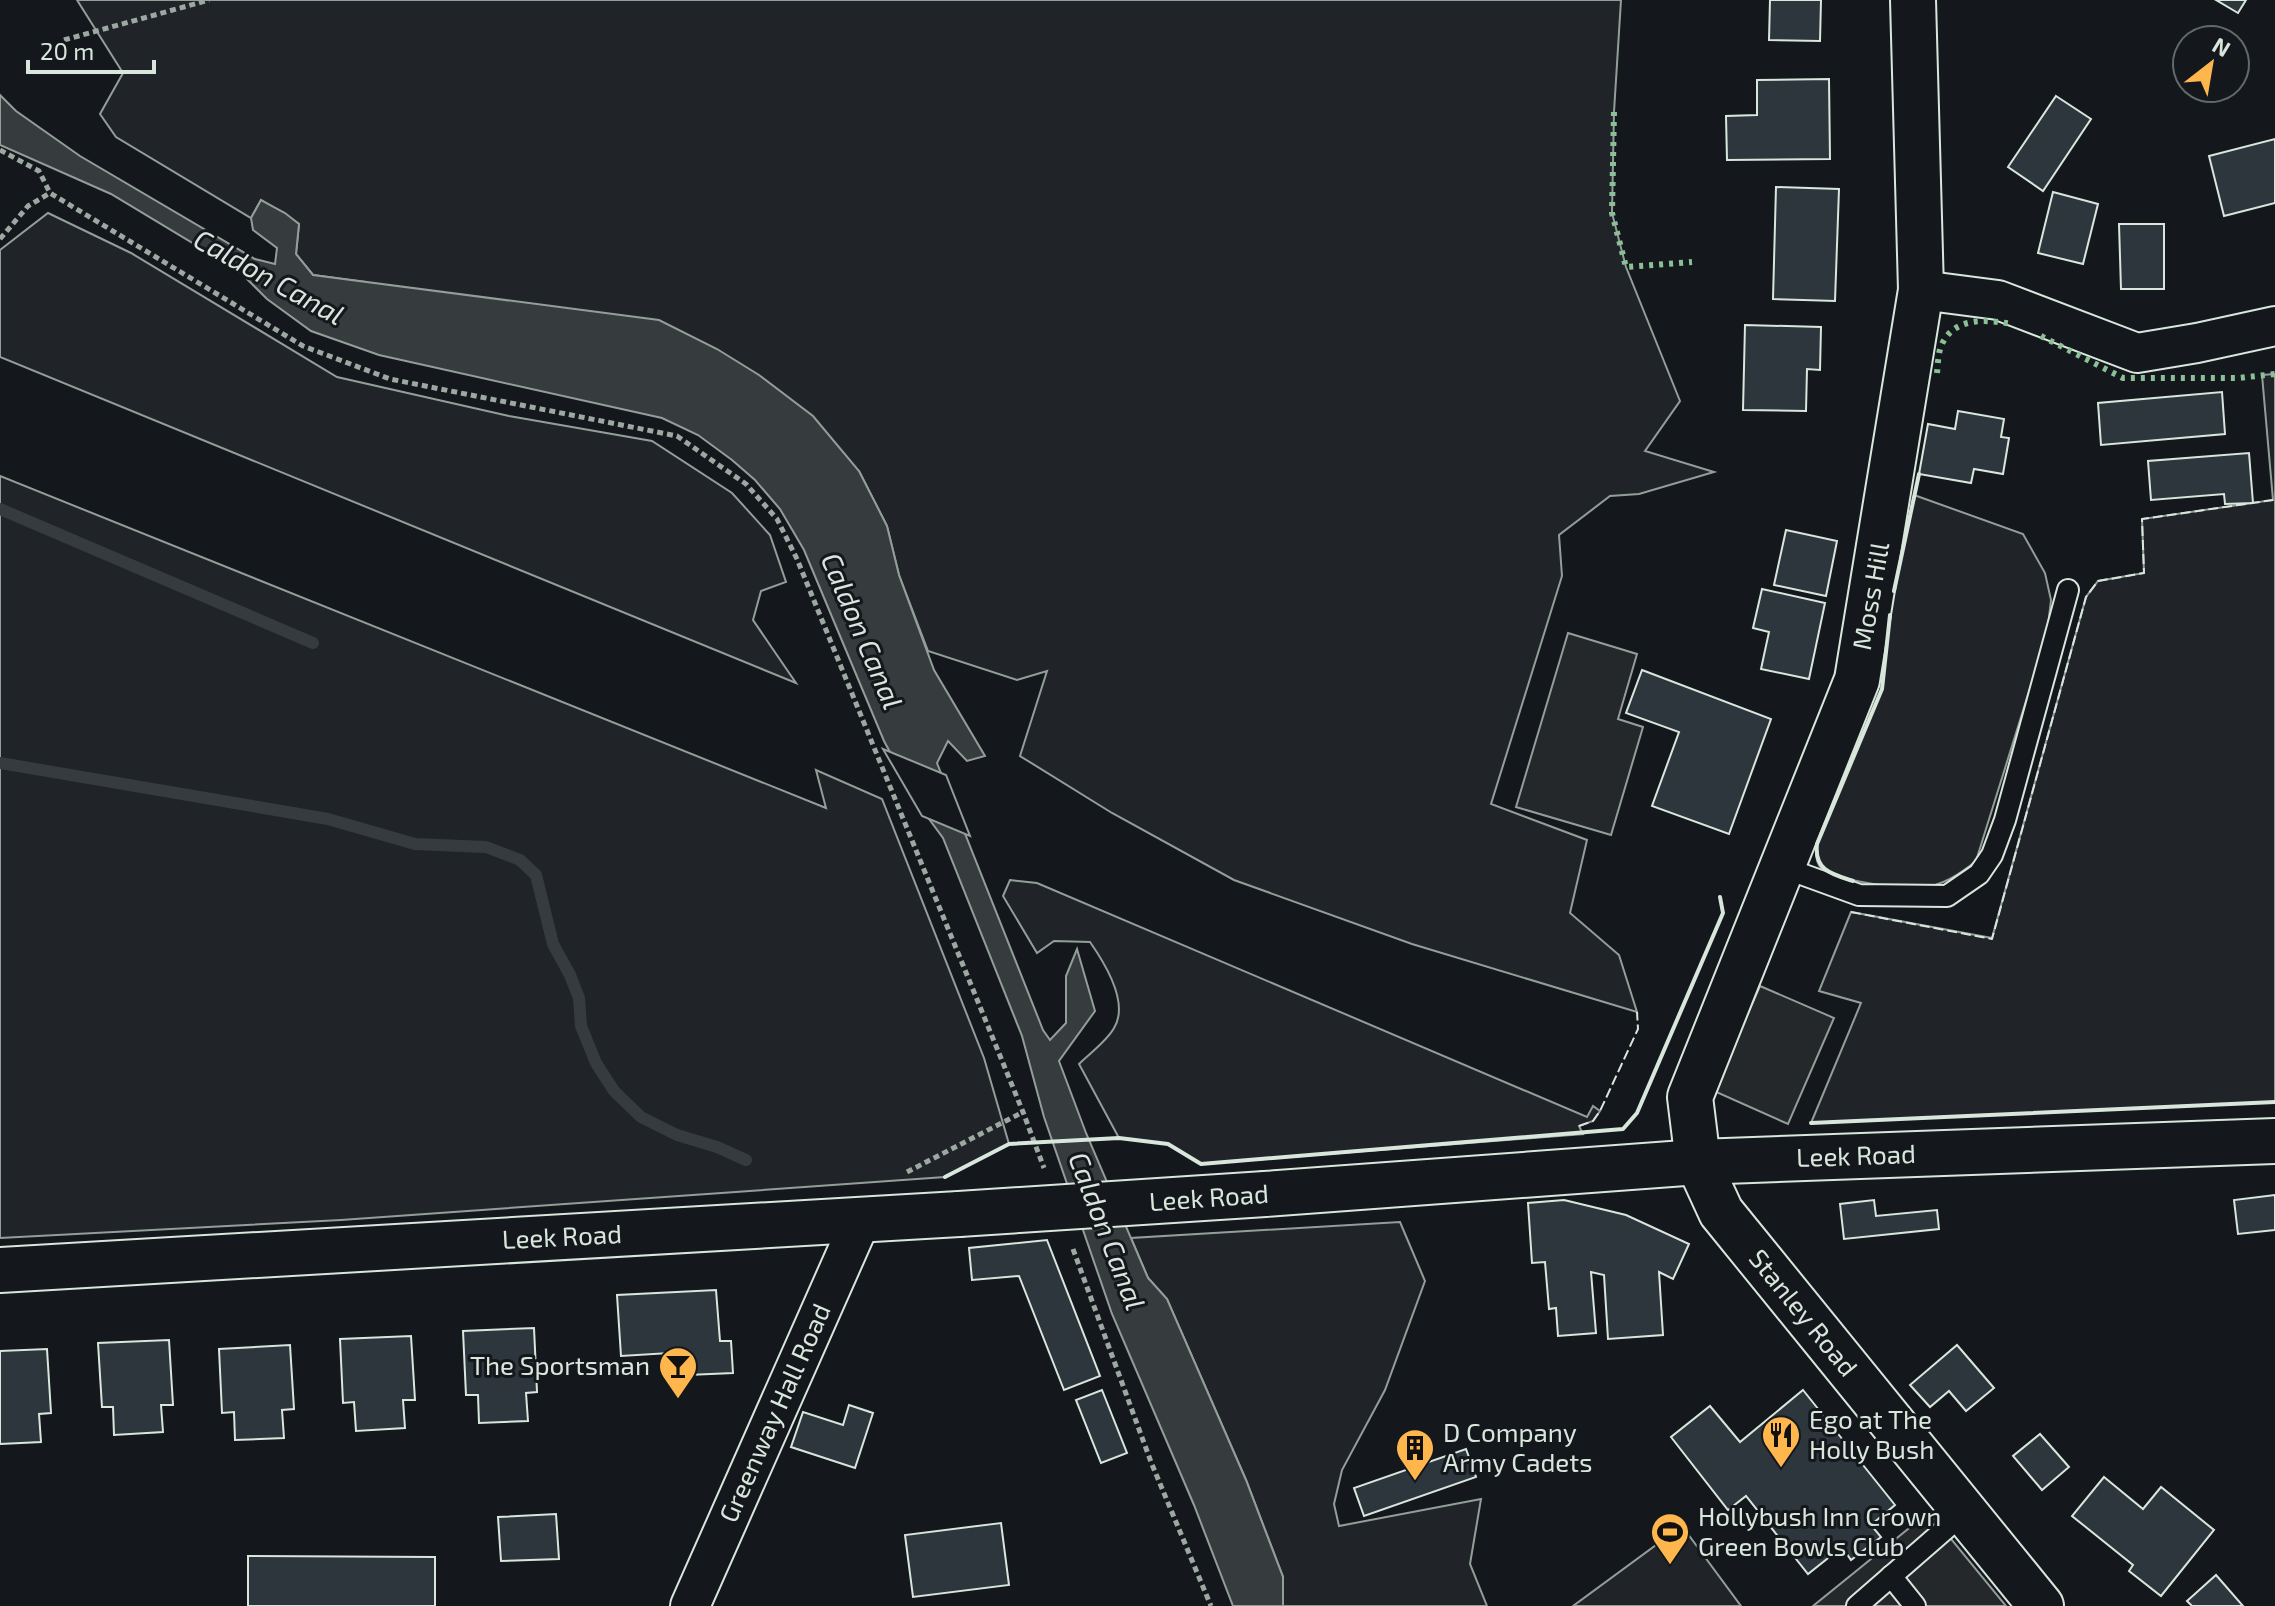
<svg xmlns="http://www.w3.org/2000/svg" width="2275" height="1606" font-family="'Exo 2',sans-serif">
<rect width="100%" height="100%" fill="#14181c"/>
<g fill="#202428" stroke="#939e99" stroke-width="2">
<polygon points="77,0 1621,0 1614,112 1612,213 1626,267 1680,401 1645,451 1714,472 1639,494 1610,496 1559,535 1562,576 1491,804 1587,840 1570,913 1619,955 1637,1012 1412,944 1234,880 1112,813 1020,756 1047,671 1017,680 928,651 899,575 887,526 859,471 365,282 313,275 296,254 299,224 261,200 251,218 116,137 100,114 123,73"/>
<polygon points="48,213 131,253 337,377 509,416 652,441 732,493 770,535 786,582 761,591 753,620 796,683 0,357 0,250"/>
<polygon points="2275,374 2275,1102 1811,1123 1861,1003 1819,991 1851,912 1992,938 2086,597 2098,581 2144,573 2142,519 2273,500 2262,375"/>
<polygon points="0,476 826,808 816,770 882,799 984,1058 1009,1144 945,1177 341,1220 0,1238"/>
<path d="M 1914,495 L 2023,534 L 2045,573 L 2051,600 L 2047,634 L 1976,861 C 1960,874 1942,886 1920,888 C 1902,889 1834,881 1821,868 C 1815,861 1816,852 1817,844 L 1882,689 L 1891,608 Z"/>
<path d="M 1010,880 L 1037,883 L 1587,1117 L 1593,1106 L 1600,1111 L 1593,1121 L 1579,1126 L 1583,1134 L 1201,1164 L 1168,1144 L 1119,1138 L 1079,1064 C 1090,1053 1107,1041 1114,1028 C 1130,1002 1104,962 1090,942 L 1054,941 L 1037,953 L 1003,896 Z"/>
<polygon points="1400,1222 1425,1281 1385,1390 1342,1470 1334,1504 1339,1526 1481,1499 1470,1564 1487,1606 1283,1606 1283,1577 1246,1480 1167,1299 1148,1278 1131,1238"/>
<polygon points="1682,1526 1741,1606 1573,1606"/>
</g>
<g fill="#24282b" stroke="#939e99" stroke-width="2">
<polygon points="1568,633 1637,654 1618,719 1643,727 1611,835 1516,807"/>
<polygon points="1760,986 1834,1018 1788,1124 1714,1091"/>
<polygon points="1929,1512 2006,1606 1813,1606"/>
</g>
<polygon fill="#363b3e" stroke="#939e99" stroke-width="2" points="0,95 16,111 80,156 255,259 275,264 277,248 253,230 251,218 261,200 285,213 299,224 296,254 313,275 659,320 717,349 759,375 813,416 859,471 887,526 899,575 934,670 985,756 967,761 948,741 937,763 1043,1030 1050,1040 1066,1023 1066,976 1077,949 1095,1011 1059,1061 1086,1133 1148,1278 1167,1299 1246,1480 1283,1577 1283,1606 1233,1606 1194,1505 1112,1314 1044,1117 1022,1036 943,838 918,804 884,741 804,550 780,509 755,480 732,460 698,435 662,418 379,355 311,331 267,299 239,271 111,194 0,145"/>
<polygon fill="#14181c" stroke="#939e99" stroke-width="2" points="883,749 946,775 970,836 922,816"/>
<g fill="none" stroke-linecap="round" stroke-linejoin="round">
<g stroke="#363b3e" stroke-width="12">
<polyline points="0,509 313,643"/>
<polyline points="0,763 328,819 415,844 486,847 520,860 536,875 553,944 570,975 579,998 581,1026 596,1063 614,1091 641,1117 677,1135 717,1147 746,1160"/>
</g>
</g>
<g fill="#2c363c" stroke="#d8e6dc" stroke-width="2">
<polygon points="1770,0 1821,0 1820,41 1769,40"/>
<polygon points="2216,0 2246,0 2238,13"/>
<polygon points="1829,79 1830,159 1727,160 1726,116 1757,115 1757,80"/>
<polygon points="2056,96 2091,119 2043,191 2008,167"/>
<polygon points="2275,139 2275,203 2224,216 2209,156"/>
<polygon points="1776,187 1839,189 1835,301 1773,299"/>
<polygon points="2053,192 2098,204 2083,264 2038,253"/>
<polygon points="2119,224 2164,224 2164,289 2121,289"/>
<polygon points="1745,325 1821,327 1820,370 1807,369 1806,411 1743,410"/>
<polygon points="2222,392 2225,434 2101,445 2098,403"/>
<polygon points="1958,411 2004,419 2001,437 2009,438 2003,474 1974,469 1971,483 1919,474 1928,424 1955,429"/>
<polygon points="2249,453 2253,503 2225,504 2224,494 2151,500 2148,461"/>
<polygon points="1786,530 1837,541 1826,596 1774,585"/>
<polygon points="1762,589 1825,603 1809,679 1761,669 1769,632 1753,628"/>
<polygon points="1642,670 1771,719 1729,834 1652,806 1679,732 1626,713"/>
<polygon points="2275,1195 2275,1230 2238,1234 2234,1200"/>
<polygon points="1564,1200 1626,1215 1689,1244 1673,1279 1659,1272 1663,1335 1608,1339 1604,1275 1591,1272 1596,1333 1558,1336 1556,1308 1549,1309 1545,1262 1532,1263 1528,1203"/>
<polygon points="1874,1200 1876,1216 1937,1210 1939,1229 1844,1239 1840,1204"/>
<polygon points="1047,1240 1100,1376 1064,1390 1019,1276 972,1280 969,1248"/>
<polygon points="716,1290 720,1341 731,1341 733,1373 688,1375 686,1352 621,1356 617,1295"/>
<polygon points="534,1328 537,1392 526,1393 528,1421 479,1423 478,1395 466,1395 463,1331"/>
<polygon points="411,1336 415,1400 403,1400 405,1428 356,1431 354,1402 343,1403 340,1339"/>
<polygon points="169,1340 173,1405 161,1405 163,1432 114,1435 113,1407 102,1407 98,1343"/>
<polygon points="290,1345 294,1409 282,1410 284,1438 235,1440 234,1412 222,1413 219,1349"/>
<polygon points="1957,1345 1994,1388 1966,1411 1949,1391 1930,1407 1910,1385"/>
<polygon points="47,1349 51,1413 39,1414 41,1442 0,1444 0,1351"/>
<polygon points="1102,1390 1127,1453 1101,1463 1076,1400"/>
<polygon points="1803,1390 1895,1505 1871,1525 1881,1537 1851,1560 1842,1547 1808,1574 1746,1496 1728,1510 1671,1437 1710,1406 1740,1442"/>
<polygon points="849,1405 873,1413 855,1468 791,1447 803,1412 843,1425"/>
<polygon points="2040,1434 2069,1467 2042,1490 2013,1456"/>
<polygon points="1466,1449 1476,1477 1364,1516 1354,1488"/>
<polygon points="2104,1477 2143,1509 2161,1487 2214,1530 2161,1596 2129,1571 2133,1565 2072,1516"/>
<polygon points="556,1514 559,1559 501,1561 498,1517"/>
<polygon points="1001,1523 1009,1585 913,1597 905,1535"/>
<polygon points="248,1556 435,1557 435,1606 248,1606"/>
<polygon points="2216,1575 2243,1606 2192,1606 2187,1601"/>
</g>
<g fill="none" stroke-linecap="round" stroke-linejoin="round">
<defs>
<g id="lane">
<polyline points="1782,867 1859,895 1947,896 1979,874 1992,855 2005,820 2068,590"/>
<polyline points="1891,1576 1915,1606"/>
<polyline points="1857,1606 1965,1512"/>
</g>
<g id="street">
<polyline points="1921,290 1998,300 2137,353 2197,343 2275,326"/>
<polyline points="690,1606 861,1220"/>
</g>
<polyline id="secondary" points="1913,0 1921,290 1857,680 1690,1097 1698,1162 1721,1212 2041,1606"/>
<g id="highway">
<polyline points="1265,1194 1698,1162 2275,1141"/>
<polyline points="0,1270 959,1214"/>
</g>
</defs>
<use href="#lane" stroke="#d8e6dc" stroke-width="24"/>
<use href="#street" stroke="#d8e6dc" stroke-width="42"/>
<use href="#secondary" stroke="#d8e6dc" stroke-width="48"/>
<use href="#highway" stroke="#d8e6dc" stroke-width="48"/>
<g stroke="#9da8a2" stroke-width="5" stroke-dasharray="6 4" stroke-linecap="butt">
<polyline points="64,40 209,0"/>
<polyline points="0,150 39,171 50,193 303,346 390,379 677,436 746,484 777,519 797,559 1023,1112 1044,1168"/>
<polyline points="0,239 28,206 50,193"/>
<polyline points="907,1172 1023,1112"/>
<polyline points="1073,1249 1151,1462 1211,1606"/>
</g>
<use href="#lane" stroke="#14181c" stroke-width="20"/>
<use href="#street" stroke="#14181c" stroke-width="38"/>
<use href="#secondary" stroke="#14181c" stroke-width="44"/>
<use href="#highway" stroke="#14181c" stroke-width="44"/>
<defs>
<polyline id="highway-bridge" points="959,1214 1265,1194"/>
</defs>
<use href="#highway-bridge" stroke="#d8e6dc" stroke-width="48" stroke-linecap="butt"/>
<use href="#highway-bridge" stroke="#14181c" stroke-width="44"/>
<g stroke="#8ac095" stroke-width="6" stroke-dasharray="4 6" stroke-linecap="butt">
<polyline points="1614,112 1612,213 1626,267 1692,262"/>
<polyline points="2041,336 2123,378 2238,378 2275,374"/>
<path d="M 1937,373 C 1938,364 1938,350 1943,342 C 1957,316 1989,320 2012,324"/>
</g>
<g stroke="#d8e6dc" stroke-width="2" stroke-dasharray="10 4" stroke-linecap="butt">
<polyline points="1851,912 1992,939 2086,597 2098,581 2144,573 2142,519 2273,500"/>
<polyline points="1579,1126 1593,1121 1600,1111 1638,1029 1637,1012"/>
</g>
<g stroke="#d8e6dc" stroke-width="4">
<polyline points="1894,591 1919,474"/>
<path d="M 1853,881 C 1831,874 1814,870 1817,844 L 1882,689 L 1890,615"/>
<polyline points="1811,1123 2275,1102"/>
<polyline points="945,1177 1009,1144 1119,1138 1168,1144 1201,1164 1623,1129 1637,1113 1723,913 1720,897"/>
</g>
</g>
<defs>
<symbol id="bar-pin" viewBox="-11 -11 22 30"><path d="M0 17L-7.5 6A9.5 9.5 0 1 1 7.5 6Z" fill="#ffb74d" stroke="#14181c"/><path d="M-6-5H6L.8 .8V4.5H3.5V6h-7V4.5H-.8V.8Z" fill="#111"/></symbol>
<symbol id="restaurant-pin" viewBox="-11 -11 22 30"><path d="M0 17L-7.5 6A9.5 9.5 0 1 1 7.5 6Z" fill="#ffb74d" stroke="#14181c"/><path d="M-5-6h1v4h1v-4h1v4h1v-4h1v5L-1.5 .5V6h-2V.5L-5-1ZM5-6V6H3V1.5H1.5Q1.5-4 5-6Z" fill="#111"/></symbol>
<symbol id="building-pin" viewBox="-11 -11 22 30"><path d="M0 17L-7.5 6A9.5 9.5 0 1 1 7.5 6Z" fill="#ffb74d" stroke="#14181c"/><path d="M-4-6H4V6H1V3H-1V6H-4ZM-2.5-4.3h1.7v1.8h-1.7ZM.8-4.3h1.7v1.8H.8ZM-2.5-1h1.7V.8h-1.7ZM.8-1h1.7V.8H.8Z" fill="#111"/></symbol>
<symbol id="stadium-pin" viewBox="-11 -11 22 30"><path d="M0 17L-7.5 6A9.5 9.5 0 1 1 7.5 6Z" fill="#ffb74d" stroke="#14181c"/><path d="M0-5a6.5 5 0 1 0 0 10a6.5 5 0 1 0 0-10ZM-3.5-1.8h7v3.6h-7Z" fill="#111"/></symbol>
</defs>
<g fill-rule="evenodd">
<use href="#bar-pin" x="656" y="1344" width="44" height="60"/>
<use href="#restaurant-pin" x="1759" y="1413" width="44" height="60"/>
<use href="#building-pin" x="1393" y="1426" width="44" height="60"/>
<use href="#stadium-pin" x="1648" y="1510" width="44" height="60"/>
</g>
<g text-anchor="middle" stroke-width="6" stroke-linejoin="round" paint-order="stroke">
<g font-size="26" fill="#d8e6dc" stroke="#14181c">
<text transform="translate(1871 596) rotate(-80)" y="9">Moss Hill</text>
<text transform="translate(1856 1156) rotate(-2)" y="9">Leek Road</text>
<text transform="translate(1209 1198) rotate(-4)" y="9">Leek Road</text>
<text transform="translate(562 1237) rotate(-3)" y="9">Leek Road</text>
<text transform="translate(1803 1313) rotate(51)" y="9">Stanley Road</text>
<text transform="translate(775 1413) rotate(-66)" y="9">Greenway Hall Road</text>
</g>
<g font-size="26" fill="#d8e6dc" stroke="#14181c" text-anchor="start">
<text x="650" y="1375" text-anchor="end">The Sportsman</text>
<text x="1809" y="1429">Ego at The<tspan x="1809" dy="30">Holly Bush</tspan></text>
<text x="1443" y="1442">D Company<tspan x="1443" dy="30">Army Cadets</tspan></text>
<text x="1698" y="1526">Hollybush Inn Crown<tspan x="1698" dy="30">Green Bowls Club</tspan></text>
</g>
<g font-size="28" font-style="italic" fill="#d8e6dc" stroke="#14181c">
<text transform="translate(269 277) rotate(29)" y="10">Caldon Canal</text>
<text transform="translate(862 631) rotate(67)" y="10">Caldon Canal</text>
<text transform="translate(1107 1231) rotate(69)" y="10">Caldon Canal</text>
</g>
</g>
<g transform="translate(2211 64) rotate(31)"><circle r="38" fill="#14181c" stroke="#626a69" stroke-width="2"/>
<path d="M0-6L14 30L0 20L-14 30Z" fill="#ffb74d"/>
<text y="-12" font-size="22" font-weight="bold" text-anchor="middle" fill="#d8e6dc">N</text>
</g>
<path d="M28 60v12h126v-12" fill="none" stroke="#d8e6dc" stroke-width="4"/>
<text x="40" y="60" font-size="24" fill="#d8e6dc" stroke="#14181c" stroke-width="6" paint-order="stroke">20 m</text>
</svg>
